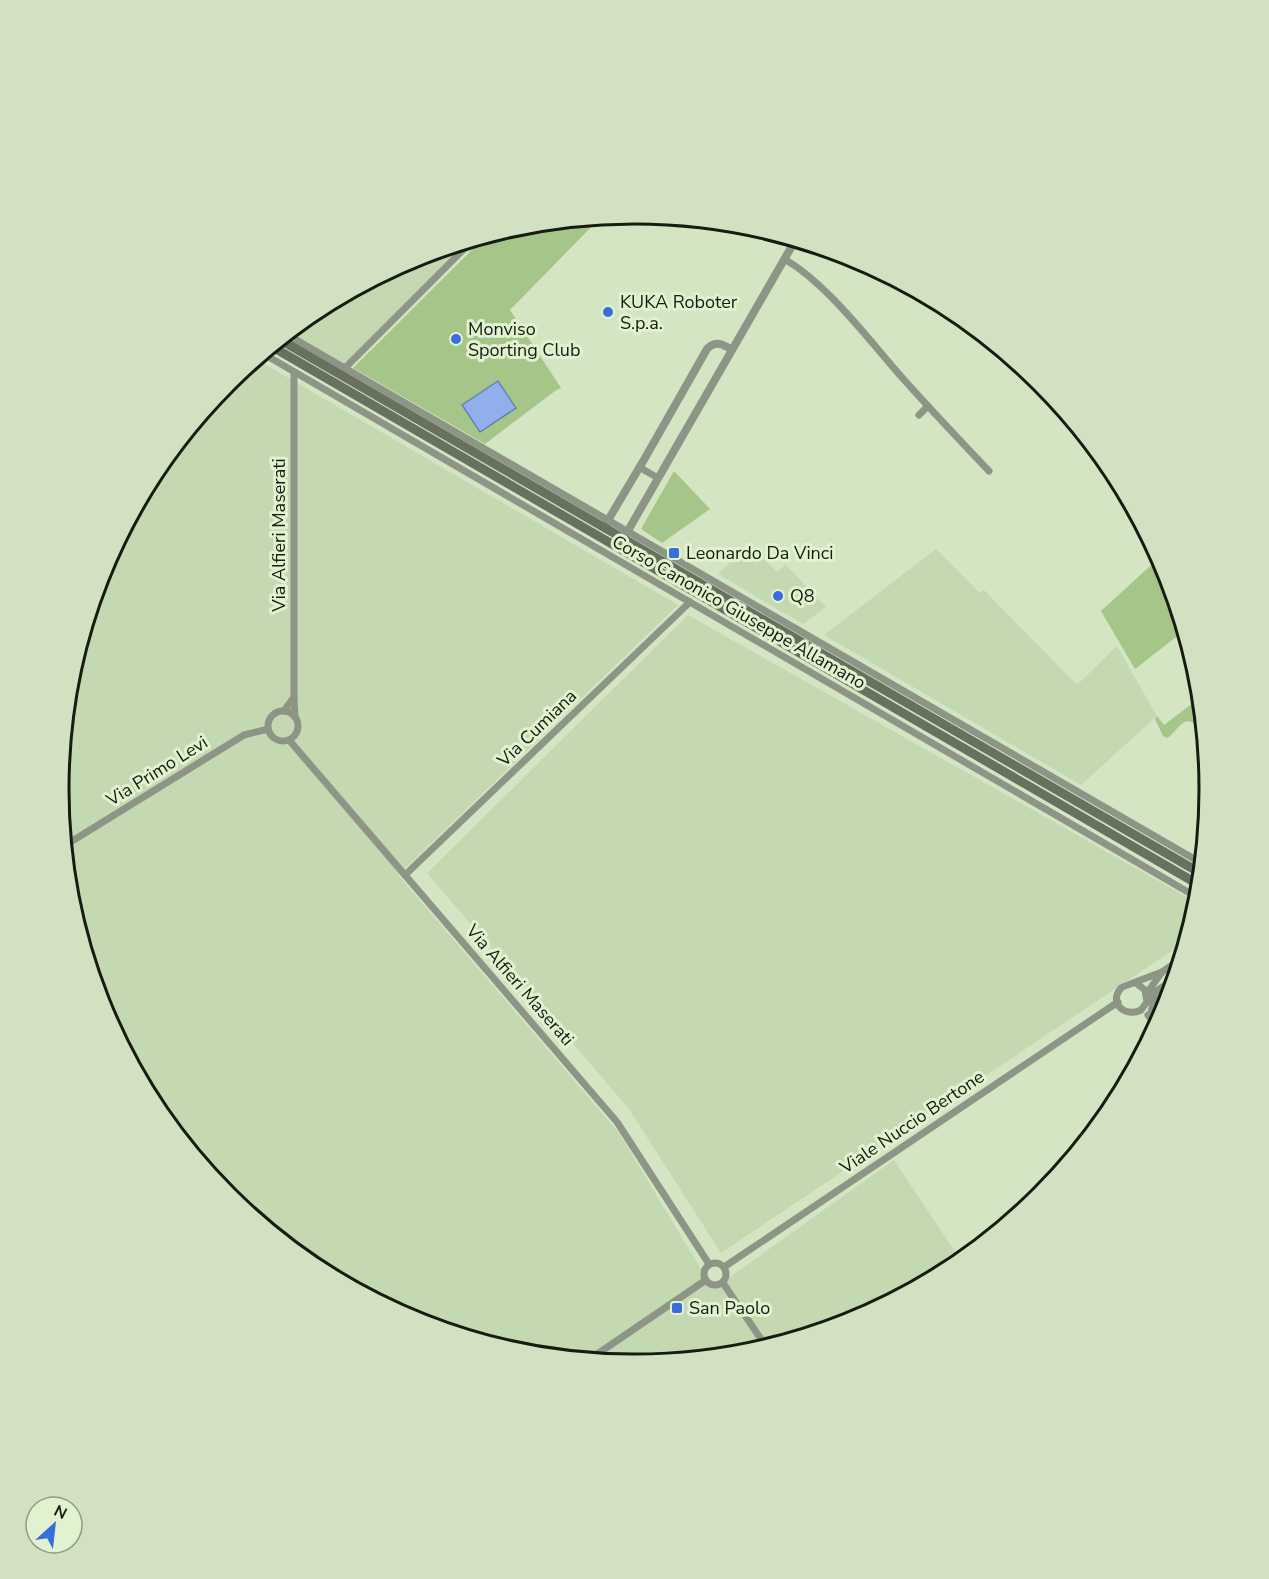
<svg xmlns="http://www.w3.org/2000/svg" width="1269" height="1579" font-family="'Nunito Sans',sans-serif">
<rect width="100%" height="100%" fill="#d4e5c3"/>
<g fill="#c4d8b1">
<polygon points="473,240 345,368 286,334 315,310 414,257"/>
<polygon points="256,359 678,605 398,875 619,1133 713,1289 894,1160 962,1262 954,1269 855,1322 747,1354 634,1365 522,1354 414,1322 314,1268 227,1197 155,1109 102,1010 70,902 59,789 70,677 102,569 156,469 227,382"/>
<polygon points="749,544 777,572 786,565 826,607 803,624 718,574"/>
<polygon points="936,549 980,593 984,590 1077,685 1117,646 1157,716 1081,785 824,635"/>
<polygon points="688,615 1199,904 1188,940 721,1253 629,1109 427,873"/>
<polygon points="1173,988 1167,1010 1163,1017 1154,1002"/>
</g>
<g fill="#a6c588">
<polygon points="592,218 596,222 510,310 561,388 555,391 485,444 353,368 486,236 522,225"/>
<polygon points="674,471 710,509 662,543 641,529"/>
<polygon points="1160,557 1167,569 1185,630 1135,669 1101,611"/>
<path d="M 1201,697 L 1205,730 C 1199,728 1196,724 1191,722 C 1182,718 1175,734 1167,738 L 1163,736 L 1155,719 L 1157,716 L 1164,725 Z"/>
</g>
<polygon fill="#90afec" stroke="#6b83aa" stroke-width="1.5" points="498,381 516,408 480,432 462,405"/>
<g fill="none" stroke-linecap="round" stroke-linejoin="round">
<g stroke="#8d9587" stroke-width="7">
<path d="M 784,259 C 822,280 863,332 892,366 C 923,402 956,436 989,471"/>
<polyline points="286,334 1203,864"/>
<polyline points="262,353 1200,899"/>
<polyline points="345,368 473,240"/>
<polyline points="919,415 928,406"/>
<polyline points="639,467 658,478"/>
<polyline points="294,697 294,372"/>
<circle cx="283" cy="726" r="15"/>
<polyline points="284,711 294,697 295,717"/>
<polyline points="289,740 617,1122 709,1264"/>
<polyline points="64,846 244,735 268,729"/>
<polyline points="405,875 690,602"/>
<path d="M 1136,983 L 1145,990 L 1147,1002 L 1141,1010 C 1125,1018 1108,1003 1121,988 C 1123,986 1155,975 1162,972"/>
<polyline points="1147,993 1162,972 1182,958"/>
<polyline points="1148,997 1177,977"/>
<polyline points="1148,1015 1158,1027"/>
<polyline points="1150,1017 1156,991"/>
<circle cx="715" cy="1274" r="11"/>
<polyline points="724,1267 1118,1002"/>
<polyline points="723,1283 767,1348"/>
<polyline points="587,1361 706,1280"/>
</g>
<g stroke="#8d9587" stroke-width="8">
<path d="M 604,527 L 645,458 L 707,349 C 715,340 723,344 732,350"/>
<polyline points="618,548 796,239"/>
</g>
<g stroke="#67715d" stroke-width="9">
<polyline points="279,339 1202,874"/>
<polyline points="271,346 1201,886"/>
</g>
</g>
<g fill="#396cdc" stroke="#e1f2d0" stroke-width="2">
<circle cx="608" cy="312" r="6"/>
<circle cx="456" cy="339" r="6"/>
<rect x="668" y="547" width="12" height="12" rx="3"/>
<circle cx="778" cy="596" r="6"/>
<rect x="671" y="1302" width="12" height="12" rx="3"/>
</g>
<g text-anchor="middle" stroke-width="6" stroke-linejoin="round" paint-order="stroke">
<g font-size="18" fill="#161c10" stroke="#e1f2d0" text-anchor="start">
<text x="620" y="308">KUKA Roboter<tspan x="620" dy="21">S.p.a.</tspan></text>
<text x="468" y="335">Monviso<tspan x="468" dy="21">Sporting Club</tspan></text>
<text x="686" y="559">Leonardo Da Vinci</text>
<text x="790" y="602">Q8</text>
<text x="689" y="1314">San Paolo</text>
</g>
<g font-size="18" fill="#161c10" stroke="#e1f2d0">
<text transform="translate(279 535) rotate(-90)" y="6">Via Alfieri Maserati</text>
<text transform="translate(739 612) rotate(30)" y="6">Corso Canonico Giuseppe Allamano</text>
<text transform="translate(537 728) rotate(-44)" y="6">Via Cumiana</text>
<text transform="translate(157 771) rotate(-32)" y="6">Via Primo Levi</text>
<text transform="translate(520 985) rotate(49)" y="6">Via Alfieri Maserati</text>
<text transform="translate(912 1122) rotate(-34)" y="6">Viale Nuccio Bertone</text>
</g>
</g>
<path d="M0 0H1269V1579H0ZM69 789a565 565 0 1 1 1130 0a565 565 0 1 1-1130 0Z" fill="#d1e1c1" fill-rule="evenodd"/>
<path fill="none" stroke="#161c10" stroke-width="3" d="M69 789a565 565 0 1 1 1130 0a565 565 0 1 1-1130 0Z"/>
<g transform="translate(54 1525) rotate(27)"><circle r="28" fill="#e1f2d0" stroke="#909c83" stroke-width="1.5"/>
<path d="M0-4.5L10 22L0 15L-10 22Z" fill="#396cdc"/>
<text y="-9" font-size="16" font-weight="bold" text-anchor="middle" fill="#161c10">N</text>
</g>
</svg>
